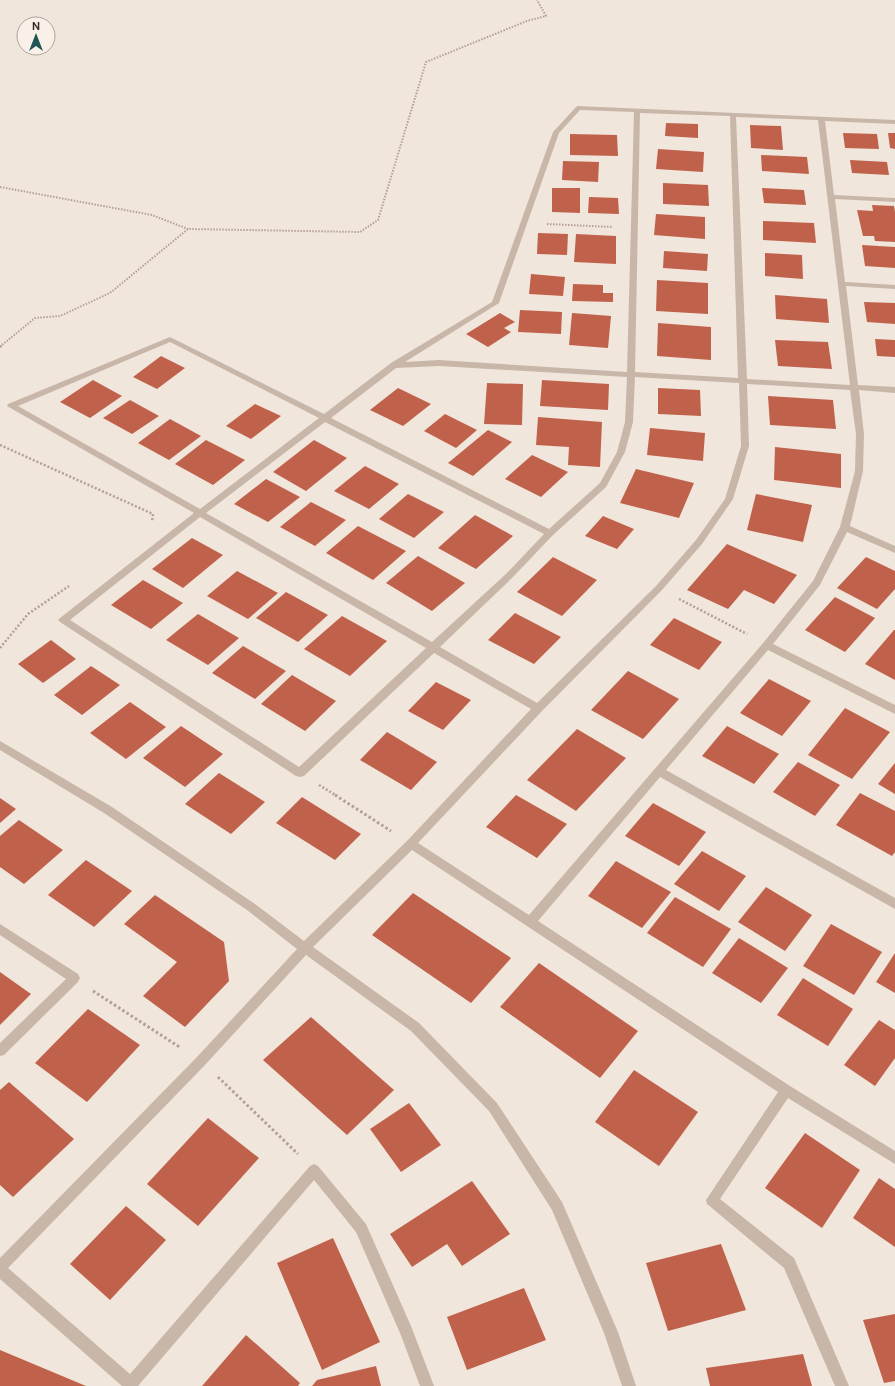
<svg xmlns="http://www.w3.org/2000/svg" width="895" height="1386" font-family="'DM Sans',sans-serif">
<rect width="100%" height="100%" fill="#f1e6dc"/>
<g fill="#c0624b">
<polygon points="666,123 698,124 698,138 665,136"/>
<polygon points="750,125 781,126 783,150 751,148"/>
<polygon points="843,133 877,134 879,149 845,148"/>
<polygon points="888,133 895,133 895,149 890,148"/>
<polygon points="570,134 617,135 618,156 570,155"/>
<polygon points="658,149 704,152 703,172 656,169"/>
<polygon points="761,155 807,157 809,174 762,171"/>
<polygon points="850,160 887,162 889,175 852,173"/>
<polygon points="563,161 599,162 598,182 562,180"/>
<polygon points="663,183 708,185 709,206 663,204"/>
<polygon points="552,188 580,188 580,213 552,212"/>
<polygon points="762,188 804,190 806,205 764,203"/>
<polygon points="589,197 618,198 619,214 588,213"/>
<polygon points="872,205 894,206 895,212 895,242 875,241 874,236 863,236 857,210 873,211"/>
<polygon points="656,214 705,217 705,239 654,235"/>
<polygon points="763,221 814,223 816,243 763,240"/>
<polygon points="538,233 568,234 567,255 537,254"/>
<polygon points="576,234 616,236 616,264 574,262"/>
<polygon points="862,245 895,247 895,268 865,266"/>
<polygon points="664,251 708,254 707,271 663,268"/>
<polygon points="765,253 802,255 803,279 765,276"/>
<polygon points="531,274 565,277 563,296 529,294"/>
<polygon points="657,280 708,283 708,314 656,311"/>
<polygon points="573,284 603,285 603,293 613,293 613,302 572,301"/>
<polygon points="775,295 827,299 829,323 776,319"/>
<polygon points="864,302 895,303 895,324 867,322"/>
<polygon points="520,310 562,312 561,334 518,332"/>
<polygon points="500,313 515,322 504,328 511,332 488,347 466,334"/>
<polygon points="572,313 611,316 608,348 569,345"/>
<polygon points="658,323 711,327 711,360 657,356"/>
<polygon points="875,339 895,340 895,357 877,356"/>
<polygon points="775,340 828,342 832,369 778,366"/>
<polygon points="161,356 185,368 157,389 133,377"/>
<polygon points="93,380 122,396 90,418 60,402"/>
<polygon points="542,380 609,384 608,410 540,406"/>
<polygon points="487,383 523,384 522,425 484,424"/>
<polygon points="398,388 431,404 403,426 370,410"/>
<polygon points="658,388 700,390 701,416 658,414"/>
<polygon points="768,396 833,400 836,429 770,425"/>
<polygon points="130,400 159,416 132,434 103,418"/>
<polygon points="255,404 281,416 251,439 226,426"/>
<polygon points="445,414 477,430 456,448 424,431"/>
<polygon points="538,417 602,422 600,467 568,465 569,447 536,445"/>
<polygon points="170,419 201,436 169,460 138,443"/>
<polygon points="650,428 705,433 703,461 647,455"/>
<polygon points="488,430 512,442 473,476 448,463"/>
<polygon points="206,440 245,460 213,485 175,464"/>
<polygon points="314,440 347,458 306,491 273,472"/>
<polygon points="775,447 841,454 841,488 774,480"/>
<polygon points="532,455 568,472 541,497 505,479"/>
<polygon points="365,466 399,484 369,509 334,491"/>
<polygon points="636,469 694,483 679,518 620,503"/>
<polygon points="266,479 300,497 268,522 234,504"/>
<polygon points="408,494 444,512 414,538 379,519"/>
<polygon points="756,494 812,505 803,542 747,530"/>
<polygon points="311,502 346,520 315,546 280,527"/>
<polygon points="475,515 513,536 476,569 438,548"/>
<polygon points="603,516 634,529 617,549 585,536"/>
<polygon points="358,526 406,551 373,580 326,553"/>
<polygon points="192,538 223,555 183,588 152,569"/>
<polygon points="727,544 797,575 774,604 744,590 728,609 687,590"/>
<polygon points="418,556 465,583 432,611 386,583"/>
<polygon points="553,557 597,580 562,616 517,592"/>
<polygon points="866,557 895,571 895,589 877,609 837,588"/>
<polygon points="237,571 278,593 248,619 207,596"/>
<polygon points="143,580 183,603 151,629 111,605"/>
<polygon points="286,592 328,615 298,642 256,618"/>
<polygon points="835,597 875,618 845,652 805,630"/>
<polygon points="515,613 561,637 534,664 488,640"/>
<polygon points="198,614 239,638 208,665 166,640"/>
<polygon points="342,616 387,641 350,676 304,649"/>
<polygon points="674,618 722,642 699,670 650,645"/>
<polygon points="894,630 895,630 895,680 865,664"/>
<polygon points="51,640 76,659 43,683 18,664"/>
<polygon points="243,646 286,671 255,699 212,673"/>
<polygon points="91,666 120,685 82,715 54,695"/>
<polygon points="628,671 679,699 643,739 591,710"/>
<polygon points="292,675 336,701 305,731 261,704"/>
<polygon points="769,679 811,701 782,736 740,713"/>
<polygon points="436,682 471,700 443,730 408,711"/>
<polygon points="130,702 166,727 126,759 90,733"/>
<polygon points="845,708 890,732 852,779 808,755"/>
<polygon points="181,726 223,754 185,787 143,758"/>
<polygon points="727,726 779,754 754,784 702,756"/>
<polygon points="577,729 626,758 576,811 527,780"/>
<polygon points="387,732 437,762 411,790 360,760"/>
<polygon points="798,762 840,785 815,816 773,792"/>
<polygon points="895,763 895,794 878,784"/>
<polygon points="219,773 265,802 231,834 185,804"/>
<polygon points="860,793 895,811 895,852 892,856 836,825"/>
<polygon points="516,795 567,824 537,858 486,827"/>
<polygon points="302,797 361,834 335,860 276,823"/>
<polygon points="0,798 16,809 0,823"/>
<polygon points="653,803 706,832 679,866 625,836"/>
<polygon points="19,820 63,850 24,884 0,867 0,836"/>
<polygon points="702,851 746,876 719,911 674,884"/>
<polygon points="86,860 132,891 94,927 48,895"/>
<polygon points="616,861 671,892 642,928 588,896"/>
<polygon points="766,887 812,915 785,951 738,922"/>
<polygon points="413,893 511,958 471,1003 372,935"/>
<polygon points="155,895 224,942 229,981 185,1027 143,996 177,962 124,924"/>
<polygon points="675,897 731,929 703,967 647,933"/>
<polygon points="831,924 882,952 854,995 803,966"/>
<polygon points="739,938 788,968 761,1003 712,973"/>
<polygon points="895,953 895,993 876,982"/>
<polygon points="539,963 638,1031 600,1078 500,1007"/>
<polygon points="0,972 31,994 0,1025"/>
<polygon points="803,978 853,1009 828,1046 777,1015"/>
<polygon points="88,1009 140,1045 87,1102 35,1063"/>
<polygon points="311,1017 394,1090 347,1135 263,1060"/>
<polygon points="879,1020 895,1030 895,1058 875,1086 844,1065"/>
<polygon points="634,1070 698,1112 659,1166 595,1122"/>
<polygon points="9,1082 74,1139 13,1197 0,1185 0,1090"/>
<polygon points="409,1103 441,1145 401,1172 370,1129"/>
<polygon points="208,1118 259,1158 198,1226 147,1184"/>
<polygon points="805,1133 860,1170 822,1228 765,1188"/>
<polygon points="879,1178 895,1189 895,1247 853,1218"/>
<polygon points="472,1181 510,1234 462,1266 447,1244 412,1267 390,1234"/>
<polygon points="126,1206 166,1240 110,1300 70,1264"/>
<polygon points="333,1238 380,1342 322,1370 277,1263"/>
<polygon points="721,1244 746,1310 668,1331 646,1263"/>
<polygon points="524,1288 546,1340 467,1370 447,1317"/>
<polygon points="895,1314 895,1381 884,1383 863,1320"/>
<polygon points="246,1335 300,1383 298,1386 202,1386"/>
<polygon points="0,1350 86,1386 0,1386"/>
<polygon points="803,1354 812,1386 710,1386 706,1368"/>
<polygon points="376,1366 381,1386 312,1386 317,1380"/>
</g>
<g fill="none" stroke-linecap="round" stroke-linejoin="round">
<g stroke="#b4a093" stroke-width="2" stroke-dasharray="1.5 1.5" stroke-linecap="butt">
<polyline points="0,187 152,215 188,229"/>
<polyline points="547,224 613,227"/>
<polyline points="2,345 35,318 60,316 110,293 188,229 360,232 378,220 426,62 527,21 546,16 537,0"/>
</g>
<g stroke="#b4a093" stroke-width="2.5" stroke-dasharray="2 2" stroke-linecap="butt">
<polyline points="0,347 3,344"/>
<polyline points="0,445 153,514 152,522"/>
<polyline points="679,599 747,634"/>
<polyline points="0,648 28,614 69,586"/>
<polyline points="319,785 337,796"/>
</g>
<g stroke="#b4a093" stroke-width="3" stroke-dasharray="2.5 2.5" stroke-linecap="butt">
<polyline points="335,795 391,831"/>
<polyline points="93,991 181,1048"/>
<polyline points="218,1077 298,1154"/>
</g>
<g fill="#c8b6a9" fill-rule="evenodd">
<path d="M 578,106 L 895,120 L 895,124 L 825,121 L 834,195 L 895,198 L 895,202 L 835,199 L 845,282 L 895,285 L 895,289 L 846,286 L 858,385 L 895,387 L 895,393 L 859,390 L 864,434 L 863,471 L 850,526 L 895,546 L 895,553 L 847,532 L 820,585 L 773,644 L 895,705 L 895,714 L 768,650 L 666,770 L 895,898 L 895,909 L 660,777 L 538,921 L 790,1086 L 895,1151 L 895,1164 L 788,1098 L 720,1199 L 794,1258 L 849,1386 L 835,1386 L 784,1268 L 707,1204 L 706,1200 L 778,1092 L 412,850 L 313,947 L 419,1023 L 497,1103 L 562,1202 L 618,1332 L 636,1386 L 622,1386 L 604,1333 L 552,1210 L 489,1111 L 411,1031 L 306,955 L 205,1065 L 8,1268 L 130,1374 L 310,1166 L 314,1164 L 318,1166 L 366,1224 L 411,1326 L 434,1386 L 420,1386 L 400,1333 L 356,1232 L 314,1180 L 138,1386 L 122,1386 L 0,1279 L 0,1258 L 197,1057 L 297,949 L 247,910 L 104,813 L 0,750 L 0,741 L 112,807 L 255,904 L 304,941 L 407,841 L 531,709 L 434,653 L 304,776 L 300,777 L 296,776 L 60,622 L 58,620 L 60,618 L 194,513 L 7,406 L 8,404 L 170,337 L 324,414 L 391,363 L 492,302 L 553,132 L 576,107 ZM 580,110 L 634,112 L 627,372 L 439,360 L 405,362 L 499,303 L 559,133 ZM 640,113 L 730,116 L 738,378 L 635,372 ZM 736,117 L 818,120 L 850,385 L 747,379 ZM 170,342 L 319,418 L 200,509 L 18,406 ZM 439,366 L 627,377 L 625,422 L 617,452 L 600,483 L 549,529 L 331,418 L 396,368 ZM 635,377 L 739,383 L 741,446 L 725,499 L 696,540 L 656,586 L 537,703 L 440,647 L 513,577 L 553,535 L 606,487 L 625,452 L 633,422 ZM 747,384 L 850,390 L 856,434 L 855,471 L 840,527 L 813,581 L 764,642 L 529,915 L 418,843 L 542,711 L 662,590 L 702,544 L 733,499 L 749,446 ZM 325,422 L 544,534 L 507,573 L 432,642 L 206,513 ZM 200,517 L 426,648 L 299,767 L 70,620 Z"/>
<polygon points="0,924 78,974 80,978 78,982 4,1055 0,1056 0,1043 66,979 0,935"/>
</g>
</g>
<g transform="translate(36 36)"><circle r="19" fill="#f9f0e8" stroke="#aba29b"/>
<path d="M0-3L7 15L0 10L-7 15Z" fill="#205455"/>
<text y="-6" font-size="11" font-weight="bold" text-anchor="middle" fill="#362c28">N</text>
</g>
</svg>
